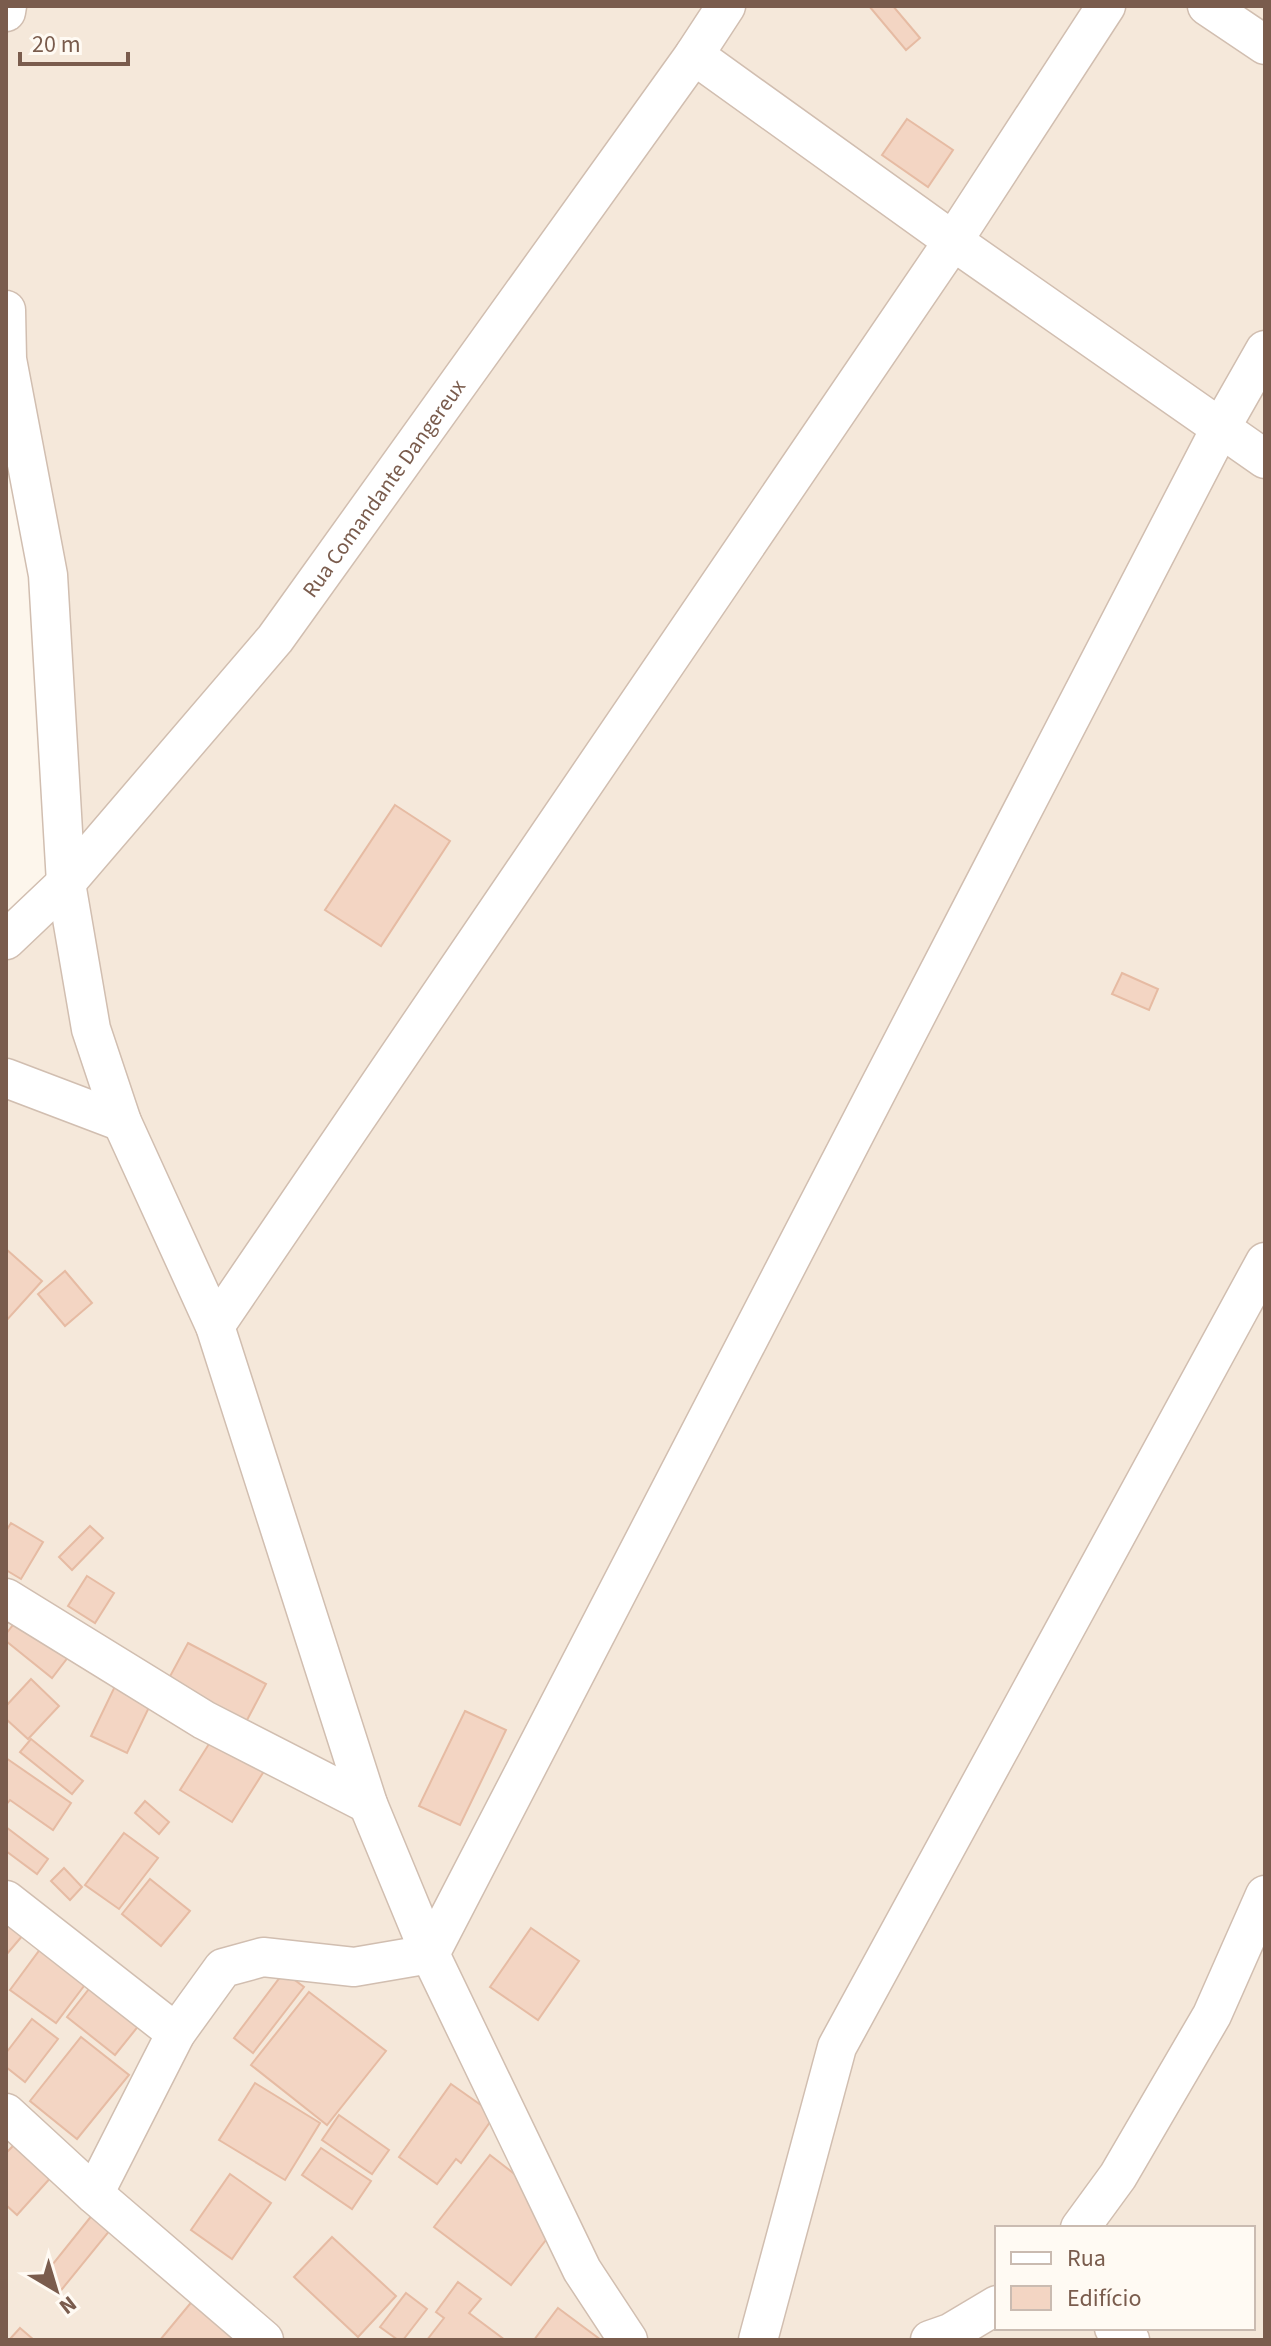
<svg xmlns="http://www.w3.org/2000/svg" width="1271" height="2346" font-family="'Source Sans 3',sans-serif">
<rect width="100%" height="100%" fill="#fdf6ec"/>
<path fill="#f5e8da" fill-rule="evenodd" d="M 6,6 L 1265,6 L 1265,2340 L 6,2340 L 6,940 L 66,883 L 6,359 ZM 997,2228 L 1253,2228 L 1253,2328 L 997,2328 Z"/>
<g fill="#f3d5c3" stroke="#e6bba3" stroke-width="2">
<polygon points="869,6 893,6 920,38 906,50"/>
<polygon points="907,119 953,150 928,187 882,155"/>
<polygon points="395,805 450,841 381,946 325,910"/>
<polygon points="1122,973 1158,989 1149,1010 1112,994"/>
<polygon points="6,1249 42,1281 6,1321"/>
<polygon points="65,1271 92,1303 65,1326 38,1294"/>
<polygon points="11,1523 43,1542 21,1579 6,1570 6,1531"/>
<polygon points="90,1526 103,1538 72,1570 59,1557"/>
<polygon points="87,1576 114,1593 95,1623 68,1606"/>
<polygon points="19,1617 69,1656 52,1678 6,1641 6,1634"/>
<polygon points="188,1643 266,1684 246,1722 168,1680"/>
<polygon points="31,1679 59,1706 28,1739 6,1719 6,1706"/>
<polygon points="118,1680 154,1697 127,1753 91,1736"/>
<polygon points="465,1711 506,1730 460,1825 419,1806"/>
<polygon points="214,1736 266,1768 232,1822 180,1790"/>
<polygon points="31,1739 83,1781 72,1794 20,1752"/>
<polygon points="6,1758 71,1803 53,1830 10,1800 6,1805"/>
<polygon points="145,1801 169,1822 159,1834 135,1813"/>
<polygon points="6,1827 48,1859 37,1874 6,1851"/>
<polygon points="124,1833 158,1858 119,1909 85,1885"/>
<polygon points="64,1868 82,1887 70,1900 51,1881"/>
<polygon points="150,1879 190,1911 161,1946 122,1914"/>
<polygon points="6,1909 29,1928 6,1955"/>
<polygon points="531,1928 579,1961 538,2020 490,1987"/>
<polygon points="44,1944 90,1978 56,2023 10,1990"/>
<polygon points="284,1972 304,1987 253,2053 234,2038"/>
<polygon points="96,1980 144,2019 115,2055 67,2017"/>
<polygon points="309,1992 386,2051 327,2125 251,2065"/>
<polygon points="32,2019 58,2039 25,2082 6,2067 6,2053"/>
<polygon points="81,2037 129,2075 77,2139 30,2101"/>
<polygon points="255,2083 320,2123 285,2180 219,2140"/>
<polygon points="451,2084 495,2115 461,2163 456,2159 437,2184 399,2157"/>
<polygon points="339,2115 389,2150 372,2174 322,2140"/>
<polygon points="17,2142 53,2175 17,2215 6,2205 6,2153"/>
<polygon points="321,2148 371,2181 352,2209 302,2175"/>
<polygon points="490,2155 566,2214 511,2285 434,2227"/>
<polygon points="230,2174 271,2203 232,2259 191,2230"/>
<polygon points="93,2214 111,2229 58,2294 40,2280"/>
<polygon points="332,2237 396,2296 358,2337 294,2277"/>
<polygon points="458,2282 481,2299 469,2313 505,2340 427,2340 444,2318 436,2312"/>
<polygon points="406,2293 427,2309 403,2340 398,2340 380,2327"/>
<polygon points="194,2299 244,2340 160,2340"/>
<polygon points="558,2308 601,2340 534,2340"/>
<polygon points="20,2328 34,2340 9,2340"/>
</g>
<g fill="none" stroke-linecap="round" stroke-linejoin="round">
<defs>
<g id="minor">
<polyline points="1207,6 1265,45"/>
<polyline points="6,12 7,6"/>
<polyline points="694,55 953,241 1265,459"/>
<polyline points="6,310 7,359 48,575 66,883 91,1029 122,1122 215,1326 368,1804 430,1954 582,2270 628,2340"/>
<path id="s1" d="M 6,940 L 66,883 L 275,639 L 694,55 L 726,6"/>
<polyline points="6,1078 122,1122"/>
<polyline points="215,1326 953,241 1106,6"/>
<polyline points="6,1598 204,1720 368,1804"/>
<polyline points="6,1900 176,2033"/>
<polyline points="6,2113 94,2194 264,2340"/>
<polyline points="94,2194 176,2033 223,1968 263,1957 354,1967 430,1954 1220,429 1265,350"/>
<polyline points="1080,2228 1118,2176 1212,2015 1265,1895"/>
<polyline points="1114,2328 1130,2340"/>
<polyline points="758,2340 837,2047 1265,1262"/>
<polyline points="930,2340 950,2333 997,2305"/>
</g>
</defs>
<use href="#minor" stroke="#d1beb0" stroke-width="41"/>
<use href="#minor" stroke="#fff" stroke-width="38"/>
</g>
<g text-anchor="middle" stroke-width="8" stroke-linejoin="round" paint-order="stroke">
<g font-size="22" fill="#7a5c4d" stroke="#fffaf3">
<text dy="8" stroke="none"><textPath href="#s1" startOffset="590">Rua Comandante Dangereux</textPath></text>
</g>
</g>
<rect width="1271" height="2346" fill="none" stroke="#7a5c4d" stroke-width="16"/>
<rect x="995" y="2226" width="260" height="104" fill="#fffaf3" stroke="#cabbb1" stroke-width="2"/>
<rect x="1011" y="2252" width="40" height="12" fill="#ffffff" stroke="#cabbb1" stroke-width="2"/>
<text x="1067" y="2266" font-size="24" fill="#7a5c4d">Rua</text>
<rect x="1011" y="2286" width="40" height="24" fill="#f3d5c3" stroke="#cabbb1" stroke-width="2"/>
<text x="1067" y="2306" font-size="24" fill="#7a5c4d">Edifício</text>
<g transform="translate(56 2290) rotate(142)" stroke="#fffaf3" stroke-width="6" paint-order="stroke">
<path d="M0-6L14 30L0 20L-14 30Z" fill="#7a5c4d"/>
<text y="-12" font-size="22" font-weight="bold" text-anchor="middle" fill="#7a5c4d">N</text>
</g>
<path d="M20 52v12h108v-12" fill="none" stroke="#7a5c4d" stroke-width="4"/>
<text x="32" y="52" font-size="24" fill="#7a5c4d" stroke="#fffaf3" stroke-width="6" paint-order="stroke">20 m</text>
</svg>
